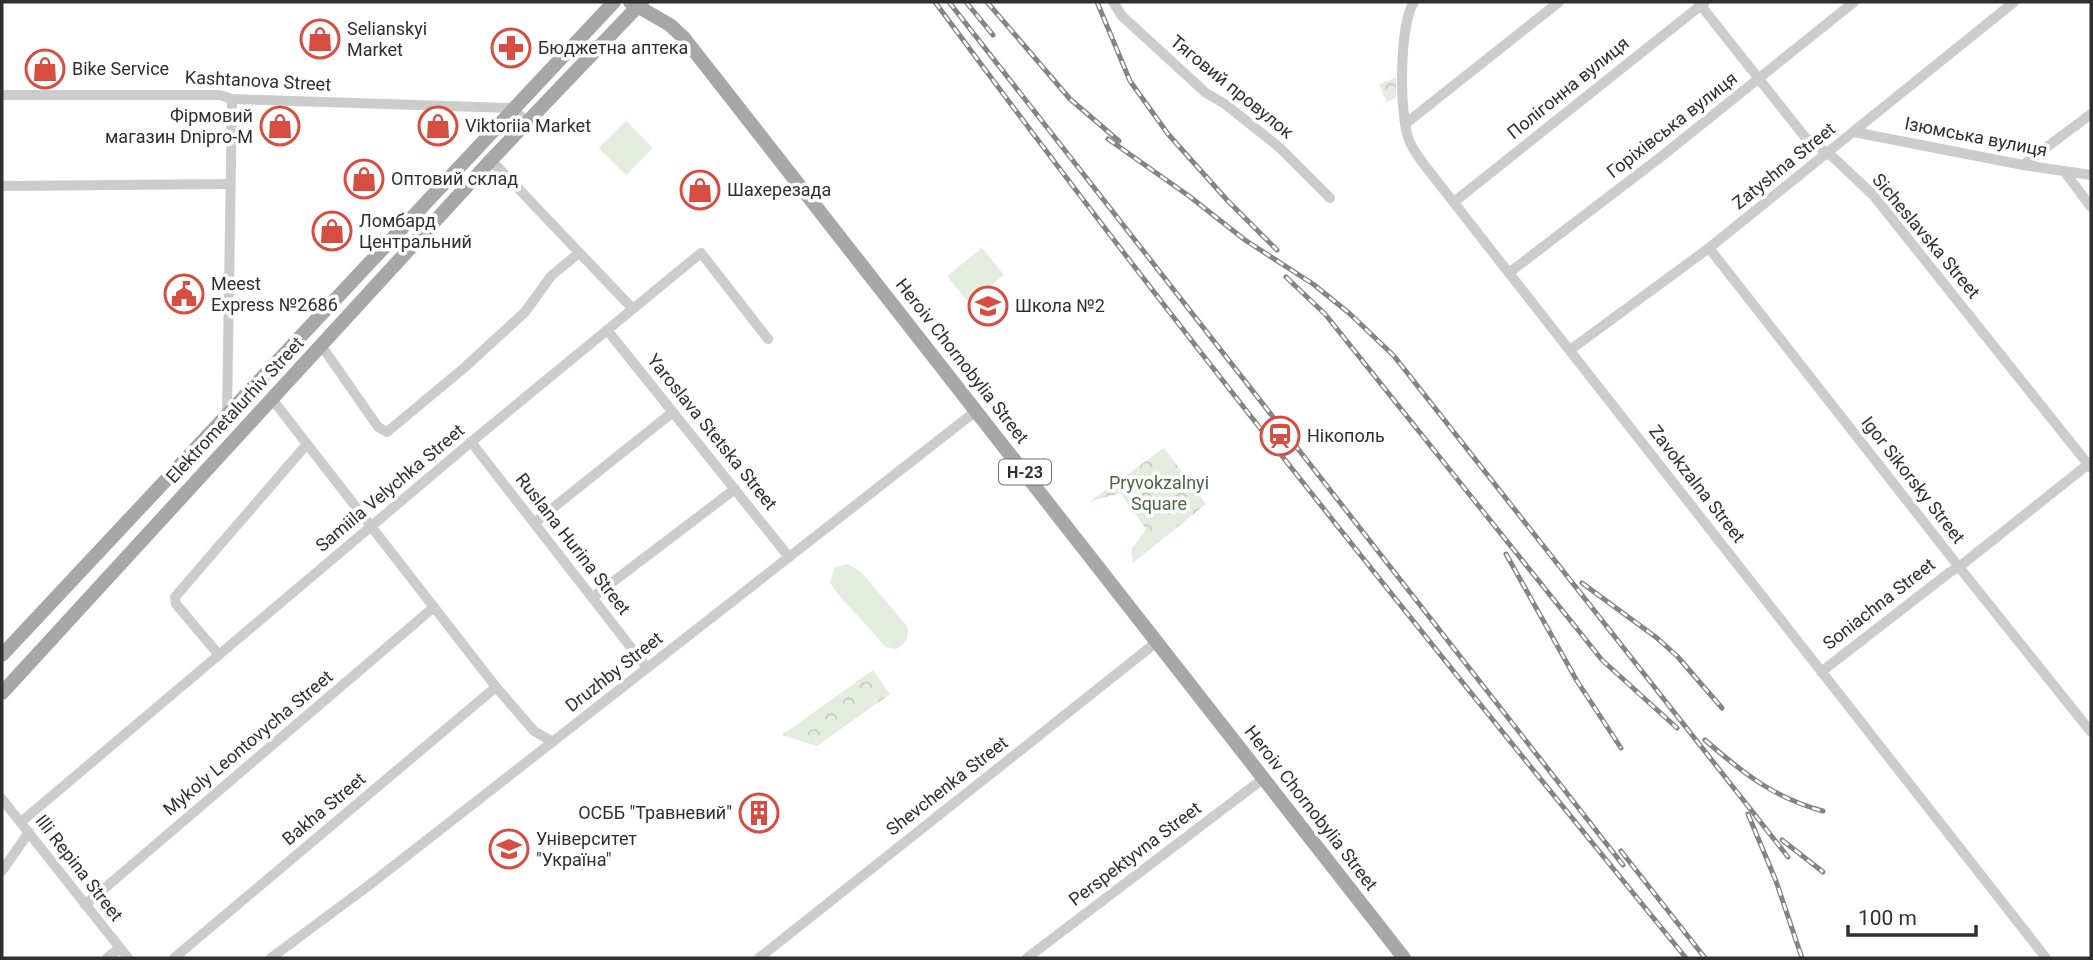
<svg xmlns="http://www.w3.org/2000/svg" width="2093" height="960" font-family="Roboto,sans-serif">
<defs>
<pattern id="park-crowns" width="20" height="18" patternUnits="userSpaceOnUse" patternTransform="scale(1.75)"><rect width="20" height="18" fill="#e4ebdf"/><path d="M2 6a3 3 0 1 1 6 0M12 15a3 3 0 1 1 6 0" fill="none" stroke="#c4cac0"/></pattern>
</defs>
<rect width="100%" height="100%" fill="#fff"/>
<g fill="url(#park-crowns)">
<polygon points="1396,77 1396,98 1387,102 1379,85"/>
<polygon points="1164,448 1206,504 1133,563 1131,550 1146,529 1120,493 1089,502"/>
<polygon points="873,670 890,694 817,746 782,735"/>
</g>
<g fill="#e4ebdf">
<polygon points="626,121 653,148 626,175 599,148"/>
<polygon points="982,248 1004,275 969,303 947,276"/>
<path d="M 848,564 L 861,572 L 907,626 C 910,638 906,643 896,649 L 886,647 L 836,592 L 830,582 L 835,567 Z"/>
</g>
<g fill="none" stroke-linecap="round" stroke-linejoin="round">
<g stroke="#ccc" stroke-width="10">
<polyline points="1113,2 1122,16 1206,93 1225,104 1279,147 1330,198"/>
<path d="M 1414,2 C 1399,25 1399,114 1409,140 C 1415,156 1430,171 1440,185 L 2046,958"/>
<polyline points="1698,2 1805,137 1834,158 1873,195 2091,468"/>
<polyline points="2,95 220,95 232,99 512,108 527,122"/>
<polyline points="1405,124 1559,2"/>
<polyline points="1854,132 2023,165 2091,175"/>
<polyline points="491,160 633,309"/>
<polyline points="2023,165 2091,114"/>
<polyline points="2064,171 2091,207"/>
<polyline points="2,186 230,184"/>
<polyline points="1454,202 1705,2"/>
<polyline points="1709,248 1959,567 2091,732"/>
<polyline points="1510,272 1662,156 1854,2"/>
<polyline points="607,330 789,557"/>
<polyline points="321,345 378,427 387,432 464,368 525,312 551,276 579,253"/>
<polyline points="1570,350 1709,248 2014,2"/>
<polyline points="272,399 496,687 534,731 553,742"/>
<polyline points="227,414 232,99"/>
<polyline points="471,442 647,668"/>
<polyline points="534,523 673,412"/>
<polyline points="593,597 735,489"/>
<polyline points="219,655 176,604 175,597 307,444"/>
<polyline points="1821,672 1950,572 1959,567 2091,462"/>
<polyline points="2,799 128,958"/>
<polyline points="21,822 471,442 701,253 768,339"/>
<polyline points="2,871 29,832"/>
<polyline points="85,905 434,607"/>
<polyline points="107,958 120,948"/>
<polyline points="174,958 496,687"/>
<polyline points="271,958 368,886 976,411"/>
<polyline points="759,958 1158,641"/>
<polyline points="1027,958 1264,778"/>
</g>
<g stroke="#a7a7a7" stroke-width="14">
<polyline points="630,2 670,25 684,38 1404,958"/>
<polyline points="2,655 614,2"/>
<polyline points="2,693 491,160 642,2"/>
</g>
<defs>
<g id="rail">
<path d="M 935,2 C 1175,328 1430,644 1686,958"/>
<polyline points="949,2 1623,865"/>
<polyline points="966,2 993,35"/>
<polyline points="987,2 1070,99 1119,141"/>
<polyline points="1097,2 1130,81 1168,134 1227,200 1277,250"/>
<polyline points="1108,139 1189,196 1245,240 1313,284 1349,313 1394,356 1788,857"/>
<polyline points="1286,277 1325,314 1602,660 1677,728"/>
<polyline points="1506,554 1577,681 1621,748"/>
<polyline points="1582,583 1657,638 1677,656 1722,708"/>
<path d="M 1705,740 C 1743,773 1774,798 1823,811"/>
<polyline points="1748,814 1776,881 1802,958"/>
<polyline points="1782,840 1823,872"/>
<polyline points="1621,851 1705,958"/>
</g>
</defs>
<use href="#rail" stroke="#848484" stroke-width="5"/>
<use href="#rail" stroke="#fff" stroke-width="2.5" stroke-dasharray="8" stroke-linecap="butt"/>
</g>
<defs>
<symbol id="shop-ring" viewBox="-11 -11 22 22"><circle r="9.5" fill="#fff" stroke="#d64d42" stroke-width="1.5"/><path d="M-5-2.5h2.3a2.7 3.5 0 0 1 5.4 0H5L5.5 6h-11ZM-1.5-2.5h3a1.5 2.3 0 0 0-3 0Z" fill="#d64d42"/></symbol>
<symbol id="pharmacy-ring" viewBox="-11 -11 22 22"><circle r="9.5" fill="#fff" stroke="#d64d42" stroke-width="1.5"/><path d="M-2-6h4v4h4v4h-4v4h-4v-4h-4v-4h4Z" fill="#d64d42"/></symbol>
<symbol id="civic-ring" viewBox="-11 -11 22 22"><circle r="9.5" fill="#fff" stroke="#d64d42" stroke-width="1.5"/><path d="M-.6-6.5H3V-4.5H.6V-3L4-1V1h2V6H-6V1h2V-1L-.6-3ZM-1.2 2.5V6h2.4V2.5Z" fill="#d64d42"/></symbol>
<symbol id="school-ring" viewBox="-11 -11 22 22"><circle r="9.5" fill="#fff" stroke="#d64d42" stroke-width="1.5"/><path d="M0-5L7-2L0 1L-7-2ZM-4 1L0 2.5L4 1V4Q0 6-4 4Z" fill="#d64d42"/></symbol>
<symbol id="station-ring" viewBox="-11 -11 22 22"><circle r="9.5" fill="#fff" stroke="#d64d42" stroke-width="1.5"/><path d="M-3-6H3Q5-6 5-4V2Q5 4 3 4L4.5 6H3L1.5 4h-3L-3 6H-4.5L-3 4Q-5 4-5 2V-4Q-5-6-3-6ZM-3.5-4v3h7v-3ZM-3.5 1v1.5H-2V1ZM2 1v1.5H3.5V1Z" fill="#d64d42"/></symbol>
<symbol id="building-ring" viewBox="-11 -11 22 22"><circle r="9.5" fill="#fff" stroke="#d64d42" stroke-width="1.5"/><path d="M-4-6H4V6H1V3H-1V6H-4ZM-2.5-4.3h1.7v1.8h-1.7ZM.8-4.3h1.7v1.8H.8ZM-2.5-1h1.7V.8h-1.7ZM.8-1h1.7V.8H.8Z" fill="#d64d42"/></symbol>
<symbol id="university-ring" viewBox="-11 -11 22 22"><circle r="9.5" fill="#fff" stroke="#d64d42" stroke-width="1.5"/><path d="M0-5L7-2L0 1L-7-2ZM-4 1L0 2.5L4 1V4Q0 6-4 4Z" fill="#d64d42"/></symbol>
</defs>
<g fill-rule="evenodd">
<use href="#shop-ring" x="298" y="17" width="44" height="44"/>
<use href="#pharmacy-ring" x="489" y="26" width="44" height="44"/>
<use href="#shop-ring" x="23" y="47" width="44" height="44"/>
<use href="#shop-ring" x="258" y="104" width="44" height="44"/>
<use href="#shop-ring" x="416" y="104" width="44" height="44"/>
<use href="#shop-ring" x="342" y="157" width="44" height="44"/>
<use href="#shop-ring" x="678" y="168" width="44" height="44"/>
<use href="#shop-ring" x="310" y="209" width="44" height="44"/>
<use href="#civic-ring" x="162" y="272" width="44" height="44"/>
<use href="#school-ring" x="966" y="284" width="44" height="44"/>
<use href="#station-ring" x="1258" y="414" width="44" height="44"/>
<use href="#building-ring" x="737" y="791" width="44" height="44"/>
<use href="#university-ring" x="487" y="827" width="44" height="44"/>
</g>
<g text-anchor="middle" stroke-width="7" stroke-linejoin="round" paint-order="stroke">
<rect fill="#fff" stroke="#6d6d6d" stroke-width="2" x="999" y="459.5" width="52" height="25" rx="5"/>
<g font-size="16" font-weight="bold" fill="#2f2f2f">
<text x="1025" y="478">Н-23</text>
</g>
<g font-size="18" fill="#2f2f2f" stroke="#fff" text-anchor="start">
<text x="347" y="35">Selianskyi<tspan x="347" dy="21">Market</tspan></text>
<text x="538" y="54">Бюджетна аптека</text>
<text x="72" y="75">Bike Service</text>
<text x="253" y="122" text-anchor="end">Фірмовий<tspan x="253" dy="21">магазин Dnipro-M</tspan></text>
<text x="465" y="132">Viktoriia Market</text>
<text x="391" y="185">Оптовий склад</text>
<text x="727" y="196">Шахерезада</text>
<text x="359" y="227">Ломбард<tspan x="359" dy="21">Центральний</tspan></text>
<text x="211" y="290">Meest<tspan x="211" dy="21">Express №2686</tspan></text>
<text x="1015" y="312">Школа №2</text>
<text x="1307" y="442">Нікополь</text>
<text x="732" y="819" text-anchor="end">ОСББ "Травневий"</text>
<text x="536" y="845">Університет<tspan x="536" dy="21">"Україна"</tspan></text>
</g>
<g font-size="18" fill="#2f2f2f" stroke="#fff">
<text transform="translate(258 81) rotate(3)" y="6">Kashtanova Street</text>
<text transform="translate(1232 87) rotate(39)" y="6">Тяговий провулок</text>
<text transform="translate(1568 88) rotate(-39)" y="6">Полігонна вулиця</text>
<text transform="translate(1672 125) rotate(-38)" y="6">Горіхівська вулиця</text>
<text transform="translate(1976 137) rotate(11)" y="6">Ізюмська вулиця</text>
<text transform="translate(1784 166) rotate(-39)" y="6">Zatyshna Street</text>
<text transform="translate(1926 236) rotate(50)" y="6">Sicheslavska Street</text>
<text transform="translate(962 361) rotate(52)" y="6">Heroiv Chornobylia Street</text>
<text transform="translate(235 410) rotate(-47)" y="6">Elektrometalurhiv Street</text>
<text transform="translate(712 432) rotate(51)" y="6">Yaroslava Stetska Street</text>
<text transform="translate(1913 480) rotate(52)" y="6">Igor Sikorsky Street</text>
<text transform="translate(1697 484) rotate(52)" y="6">Zavokzalna Street</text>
<text transform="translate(390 488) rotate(-40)" y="6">Samiila Velychka Street</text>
<text transform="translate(573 544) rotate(52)" y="6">Ruslana Hurina Street</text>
<text transform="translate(1879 604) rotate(-38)" y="6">Soniachna Street</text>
<text transform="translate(614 672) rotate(-38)" y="6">Druzhby Street</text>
<text transform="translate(248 743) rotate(-40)" y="6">Mykoly Leontovycha Street</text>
<text transform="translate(947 786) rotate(-38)" y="6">Shevchenka Street</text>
<text transform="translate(1311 808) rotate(52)" y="6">Heroiv Chornobylia Street</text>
<text transform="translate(324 809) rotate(-40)" y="6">Bakha Street</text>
<text transform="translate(1135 854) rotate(-37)" y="6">Perspektyvna Street</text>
<text transform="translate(79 868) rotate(52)" y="6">Illi Repina Street</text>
</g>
<g font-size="18" fill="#4d6740" stroke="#fff">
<text x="1159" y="489">Pryvokzalnyi<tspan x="1159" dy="21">Square</tspan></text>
</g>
</g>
<rect width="2093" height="960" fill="none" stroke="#2f2f2f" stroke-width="7"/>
<path d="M1848 925v10h128v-10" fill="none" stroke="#2f2f2f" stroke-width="3.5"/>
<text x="1858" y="925" font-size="21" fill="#2f2f2f" stroke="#ffffff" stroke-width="5" paint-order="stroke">100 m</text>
</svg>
